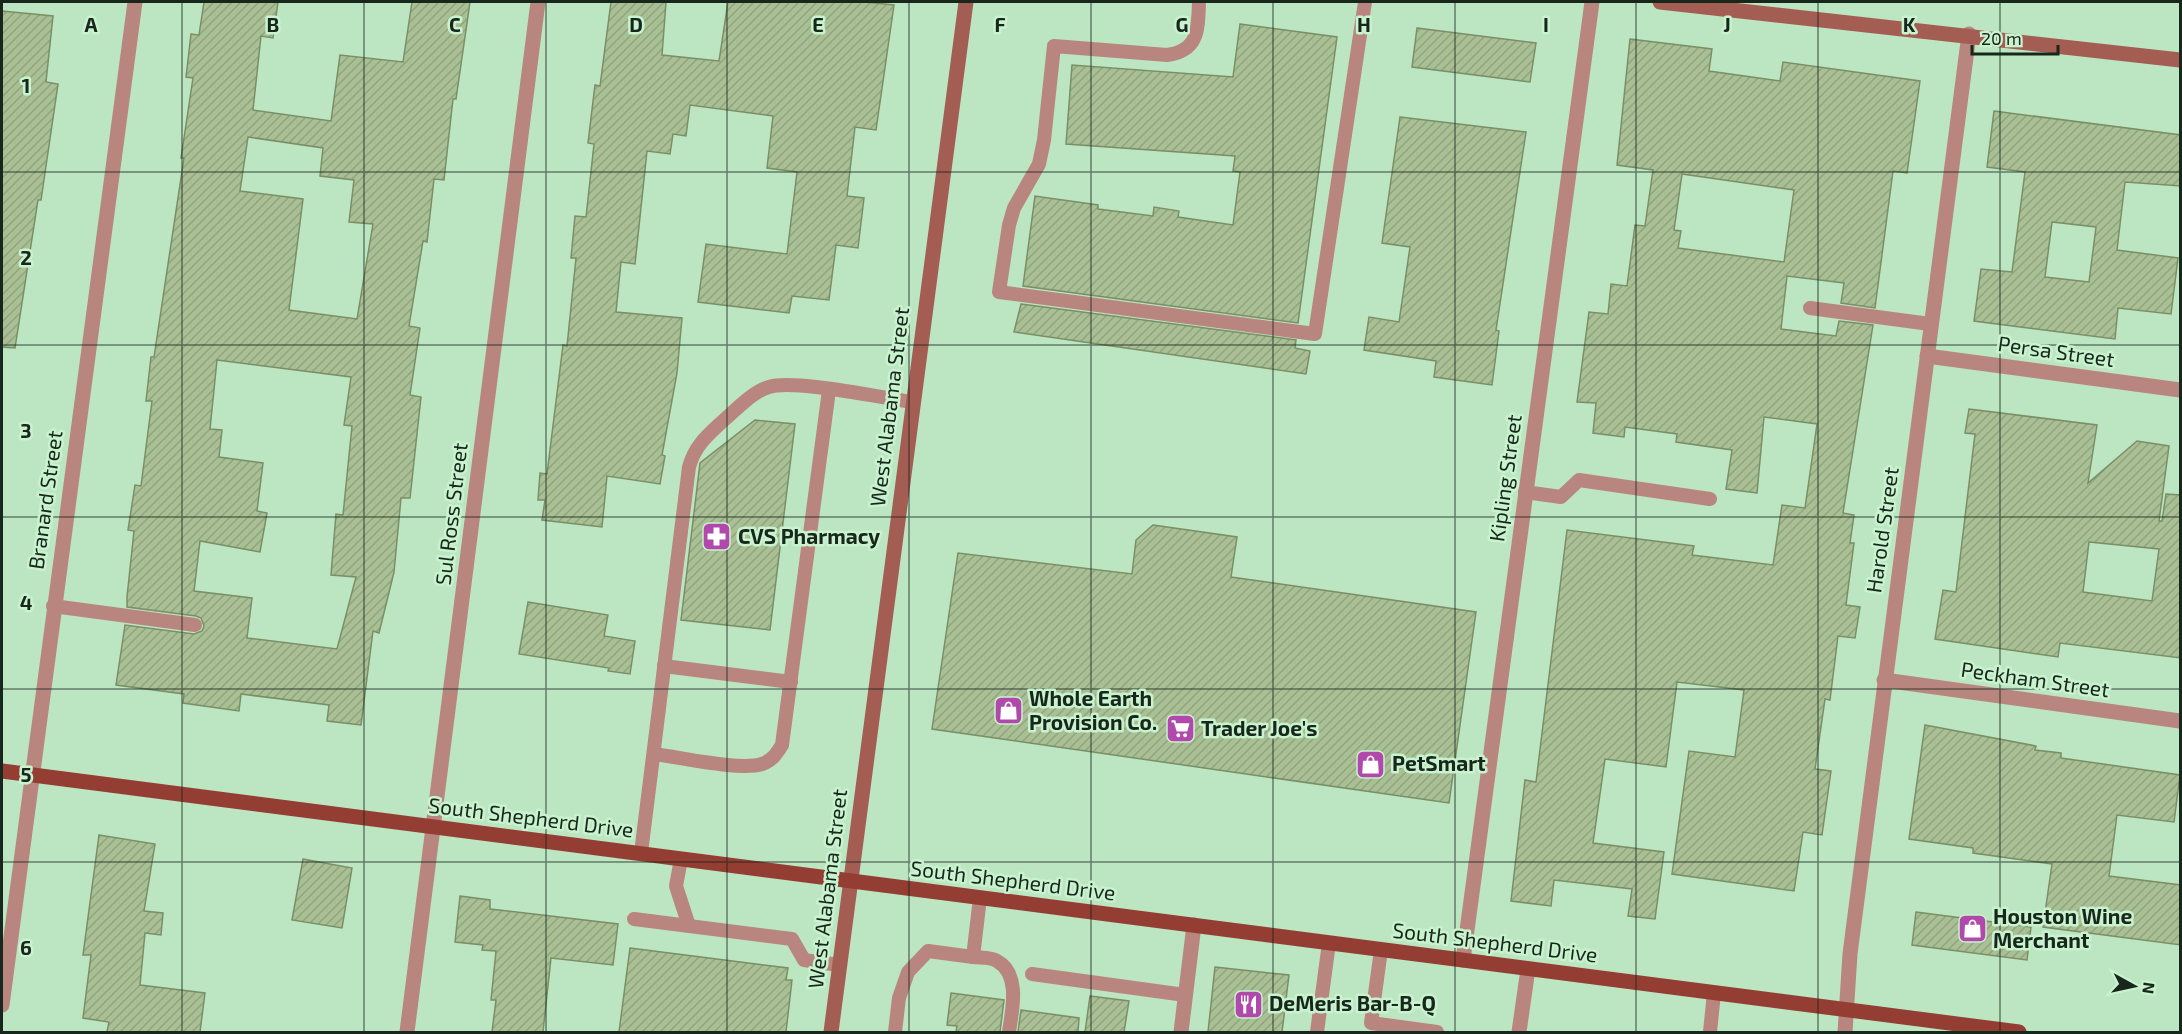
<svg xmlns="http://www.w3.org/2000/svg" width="2182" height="1034" font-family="'Exo 2',sans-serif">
<defs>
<pattern id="building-hatch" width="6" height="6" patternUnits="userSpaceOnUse" patternTransform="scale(1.5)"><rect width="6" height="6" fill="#a9bf94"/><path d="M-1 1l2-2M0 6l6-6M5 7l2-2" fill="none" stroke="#91a47f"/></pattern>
</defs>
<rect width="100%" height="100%" fill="#bce5c2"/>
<g fill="url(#building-hatch)" stroke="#7b8f66" stroke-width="1.5" fill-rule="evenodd">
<path d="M 204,2 L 278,2 L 273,38 L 261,36 L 253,110 L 331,121 L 340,55 L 403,62 L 412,2 L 470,2 L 456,99 L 453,99 L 444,180 L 434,179 L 427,242 L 423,241 L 409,326 L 420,328 L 410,395 L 421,397 L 410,498 L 401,498 L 394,572 L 379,633 L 373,631 L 361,725 L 327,721 L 329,705 L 241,694 L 239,711 L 183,703 L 184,694 L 116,685 L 125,625 L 194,634 L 202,631 L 204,626 L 201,618 L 196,616 L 127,607 L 127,597 L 134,531 L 128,530 L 135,485 L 141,486 L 152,401 L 146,401 L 151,357 L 154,357 L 184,158 L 181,158 L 193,78 L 186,77 L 191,34 L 199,35 ZM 248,137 L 323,148 L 320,176 L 354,180 L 349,222 L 373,224 L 357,319 L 289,310 L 303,199 L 240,191 ZM 217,360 L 351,377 L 344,425 L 352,426 L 343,515 L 336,514 L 331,575 L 356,577 L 337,649 L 247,638 L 252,598 L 194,591 L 200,541 L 260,552 L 267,513 L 257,511 L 263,463 L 219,457 L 222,430 L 210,429 Z"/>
<polygon points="611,2 666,2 662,55 719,61 728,2 865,2 894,5 876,130 855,127 847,196 864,198 858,248 836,245 829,300 792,296 789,313 698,302 706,244 787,254 797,172 767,168 773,116 690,105 686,136 673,134 670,154 647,151 635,264 621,262 616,312 682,318 677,373 662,455 665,456 660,484 607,476 602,527 542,520 545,500 538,500 540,473 547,474 563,345 567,346 576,258 571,258 575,216 586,217 594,144 588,143 595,85 600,86"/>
<polygon points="2,11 53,16 46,82 58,84 41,200 38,200 15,348 2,347"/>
<polygon points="1240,24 1337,37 1298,323 1023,286 1035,196 1098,205 1098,209 1153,216 1154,207 1179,211 1178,217 1233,225 1240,172 1233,171 1235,156 1066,144 1072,65 1233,77"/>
<polygon points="1417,28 1536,43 1530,82 1412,67"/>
<path d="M 1630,39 L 1712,49 L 1709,71 L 1780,81 L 1783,62 L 1920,81 L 1907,173 L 1893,171 L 1875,308 L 1841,303 L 1844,283 L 1787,276 L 1781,329 L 1836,336 L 1839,321 L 1873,325 L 1843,513 L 1854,515 L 1850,543 L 1854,543 L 1846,605 L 1860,607 L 1855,638 L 1838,636 L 1830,700 L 1825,699 L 1815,769 L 1831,771 L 1822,835 L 1803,832 L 1794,891 L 1672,874 L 1689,751 L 1735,757 L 1744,690 L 1677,682 L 1666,767 L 1605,759 L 1593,843 L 1664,852 L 1655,919 L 1628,916 L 1632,889 L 1554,880 L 1551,906 L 1511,901 L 1525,780 L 1536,782 L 1567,530 L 1694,546 L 1692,555 L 1773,565 L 1782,505 L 1805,508 L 1817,424 L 1764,417 L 1757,493 L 1726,489 L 1732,450 L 1676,442 L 1677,434 L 1625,427 L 1624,437 L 1593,433 L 1596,403 L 1577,402 L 1589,312 L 1608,314 L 1611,284 L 1627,286 L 1635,225 L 1645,226 L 1653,170 L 1617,165 ZM 1682,174 L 1794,190 L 1784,262 L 1678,248 L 1681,231 L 1674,230 Z"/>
<path d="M 1994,111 L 2181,135 L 2181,186 L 2125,182 L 2117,250 L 2178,258 L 2171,314 L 2118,308 L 2115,339 L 1974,321 L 1981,269 L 2012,272 L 2025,172 L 1987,167 ZM 2052,222 L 2096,227 L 2089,282 L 2045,277 Z"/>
<polygon points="1400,117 1526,132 1496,330 1499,331 1492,385 1434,377 1436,361 1364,350 1369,317 1399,322 1410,247 1382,243"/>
<polygon points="1021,304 1296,340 1295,348 1310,351 1306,374 1014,332"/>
<path d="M 1969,409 L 2097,425 L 2088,483 L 2137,441 L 2169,446 L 2159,521 L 2162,521 L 2166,494 L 2181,495 L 2181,658 L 2060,643 L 2058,657 L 1935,639 L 1943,590 L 1956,592 L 1975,434 L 1965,433 ZM 2089,542 L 2159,549 L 2152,601 L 2083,592 Z"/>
<polygon points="755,420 795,424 770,630 681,620 700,463"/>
<polygon points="1153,525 1237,537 1231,577 1476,612 1449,803 932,729 958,553 1132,574 1136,540"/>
<polygon points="528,602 608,615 604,636 635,641 630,674 608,671 609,668 519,654"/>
<polygon points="1925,725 2036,746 2035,750 2061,753 2061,758 2180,775 2174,822 2117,815 2109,876 2181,885 2181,945 2043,927 2052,864 1973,853 1973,848 1909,839"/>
<polygon points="99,835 155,844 144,911 163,913 161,935 145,933 140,985 205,993 200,1032 107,1032 109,1022 83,1018 91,955 83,955"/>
<polygon points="303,859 352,868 342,928 292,920"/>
<polygon points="460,896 490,900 490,909 618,924 613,965 551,958 543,1032 492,1032 496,1000 491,1000 496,951 482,950 483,945 455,942"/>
<polygon points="1916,912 2031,927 2027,960 1912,945"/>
<polygon points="630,948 788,968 786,980 792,980 786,1032 619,1032"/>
<polygon points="1215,967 1289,975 1282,1032 1208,1032"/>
<polygon points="951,993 1004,1000 1000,1032 956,1032 957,1026 947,1025"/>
<polygon points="1090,996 1129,1001 1124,1032 1085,1032"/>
<polygon points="1021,1010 1079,1018 1078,1032 1018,1032"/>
</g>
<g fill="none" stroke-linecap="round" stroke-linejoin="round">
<g stroke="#b8867e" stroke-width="14">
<path d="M 1199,2 C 1198,29 1199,51 1167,55 L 1054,46 L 1044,140 L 1039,164 L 1014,208 L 1009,225 L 999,292 L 1315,334 L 1365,2"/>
<polyline points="1810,308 1930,324"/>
<polyline points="1525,492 1561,497 1579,480 1710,499"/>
<polyline points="53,606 195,625"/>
<polyline points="664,666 791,682"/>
<path d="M 654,754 C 679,757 740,771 762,764 C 772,761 777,753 782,745 L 829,390"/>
<path d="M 641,853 L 689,467 C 695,445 708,435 724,420 C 737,409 752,392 769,387 C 794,379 882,398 912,402"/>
<polyline points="681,859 676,886 689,926"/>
<polyline points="634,919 792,939 804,960 839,965"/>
<polyline points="1381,950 1371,1023 1437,1032"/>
<path d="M 973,957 C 980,958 991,957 997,961 C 1021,974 1012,1011 1009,1032"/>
<polyline points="1032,974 1185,995"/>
<polyline points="895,1032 899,998 908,972 928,951 973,957 980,898"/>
<polyline points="1317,1032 1329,943"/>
<polyline points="1710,1032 1714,993"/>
</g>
<g stroke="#b8867e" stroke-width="15">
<polyline points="1927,356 2180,390"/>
<polyline points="1884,680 2180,721"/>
<polyline points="1463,960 1592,2"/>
<polyline points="2,1005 135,2"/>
<polyline points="407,1032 538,2"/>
<polyline points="1181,1032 1194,925"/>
<polyline points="1519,1032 1528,969"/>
<polyline points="1845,1032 1850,954 1969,34"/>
</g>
<g stroke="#a45d52" stroke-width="15">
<polyline points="1660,2 2180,60"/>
<polyline points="831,1032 966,2"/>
</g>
<polyline stroke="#943d32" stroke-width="15" points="2,771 2019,1032"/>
</g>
<path fill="none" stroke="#18271b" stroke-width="1.5" stroke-opacity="0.55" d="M 182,2 L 182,1032M 364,2 L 364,1032M 546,2 L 546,1032M 727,2 L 727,1032M 909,2 L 909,1032M 1091,2 L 1091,1032M 1273,2 L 1273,1032M 1455,2 L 1455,1032M 1636,2 L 1636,1032M 1818,2 L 1818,1032M 2000,2 L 2000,1032M 2,172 L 2180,172M 2,345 L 2180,345M 2,517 L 2180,517M 2,689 L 2180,689M 2,862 L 2180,862"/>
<defs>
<symbol id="pharmacy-square" viewBox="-11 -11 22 22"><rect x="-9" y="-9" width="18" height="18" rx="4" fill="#b149ac" stroke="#c9f2cf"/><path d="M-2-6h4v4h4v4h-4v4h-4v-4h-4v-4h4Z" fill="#fff"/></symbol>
<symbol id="shop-square" viewBox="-11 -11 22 22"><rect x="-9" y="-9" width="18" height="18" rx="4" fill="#b149ac" stroke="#c9f2cf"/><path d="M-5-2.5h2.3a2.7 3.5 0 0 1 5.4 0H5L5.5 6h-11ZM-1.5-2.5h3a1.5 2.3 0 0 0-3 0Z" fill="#fff"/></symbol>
<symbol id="supermarket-square" viewBox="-11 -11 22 22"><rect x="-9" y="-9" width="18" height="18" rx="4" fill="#b149ac" stroke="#c9f2cf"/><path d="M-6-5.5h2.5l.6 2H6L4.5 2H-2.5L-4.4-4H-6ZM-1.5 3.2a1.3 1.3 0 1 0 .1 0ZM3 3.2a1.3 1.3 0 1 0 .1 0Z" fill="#fff"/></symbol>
<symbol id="restaurant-square" viewBox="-11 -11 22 22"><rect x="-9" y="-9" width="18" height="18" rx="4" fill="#b149ac" stroke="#c9f2cf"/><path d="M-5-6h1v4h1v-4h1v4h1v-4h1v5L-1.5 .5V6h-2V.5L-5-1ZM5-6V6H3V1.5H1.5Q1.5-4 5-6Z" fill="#fff"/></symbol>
</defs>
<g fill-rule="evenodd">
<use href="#pharmacy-square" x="700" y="520" width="33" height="33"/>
<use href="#shop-square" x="992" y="694" width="33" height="33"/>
<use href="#supermarket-square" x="1164" y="712" width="33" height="33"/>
<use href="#shop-square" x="1354" y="748" width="33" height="33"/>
<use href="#shop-square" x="1956" y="912" width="33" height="33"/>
<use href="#restaurant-square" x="1232" y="988" width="33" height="33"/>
</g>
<g text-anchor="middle" stroke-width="5" stroke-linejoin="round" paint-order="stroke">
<g font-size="21" fill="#18271b" stroke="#c9f2cf">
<text transform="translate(2056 352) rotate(8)" y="7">Persa Street</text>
<text transform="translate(890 407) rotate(-83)" y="7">West Alabama Street</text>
<text transform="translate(1506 478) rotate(-82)" y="7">Kipling Street</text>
<text transform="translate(46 500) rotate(-82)" y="7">Branard Street</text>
<text transform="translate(452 514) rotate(-83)" y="7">Sul Ross Street</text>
<text transform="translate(1883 530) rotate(-82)" y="7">Harold Street</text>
<text transform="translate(2035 680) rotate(8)" y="7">Peckham Street</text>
<text transform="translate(531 818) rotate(7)" y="7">South Shepherd Drive</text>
<text transform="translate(1013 881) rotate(7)" y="7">South Shepherd Drive</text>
<text transform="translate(828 889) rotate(-83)" y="7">West Alabama Street</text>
<text transform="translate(1495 943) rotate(7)" y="7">South Shepherd Drive</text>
</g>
<g font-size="21" font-weight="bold" fill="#18271b" stroke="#c9f2cf" text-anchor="start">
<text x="738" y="544">CVS Pharmacy</text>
<text x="1029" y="706">Whole Earth<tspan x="1029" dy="24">Provision Co.</tspan></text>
<text x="1201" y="736">Trader Joe's</text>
<text x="1392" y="771">PetSmart</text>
<text x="1993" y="924">Houston Wine<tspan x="1993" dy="24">Merchant</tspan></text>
<text x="1269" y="1011">DeMeris Bar-B-Q</text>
</g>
</g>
<g font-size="20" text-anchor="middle" font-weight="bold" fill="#18271b" stroke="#c9f2cf" stroke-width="5" stroke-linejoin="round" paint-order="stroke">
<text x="91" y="32">A</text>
<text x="273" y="32">B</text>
<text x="455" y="32">C</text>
<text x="636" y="32">D</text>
<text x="818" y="32">E</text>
<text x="1000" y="32">F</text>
<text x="1182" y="32">G</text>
<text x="1364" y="32">H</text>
<text x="1546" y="32">I</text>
<text x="1727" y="32">J</text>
<text x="1909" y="32">K</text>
<text x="26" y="93">1</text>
<text x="26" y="265">2</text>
<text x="26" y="438">3</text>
<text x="26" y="610">4</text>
<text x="26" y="782">5</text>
<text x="26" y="955">6</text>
</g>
<rect width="2182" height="1034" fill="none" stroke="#18271b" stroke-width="6"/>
<g transform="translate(2134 986) rotate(98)" stroke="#c9f2cf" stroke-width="4.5" paint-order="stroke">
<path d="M0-4.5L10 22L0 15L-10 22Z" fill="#18271b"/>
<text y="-9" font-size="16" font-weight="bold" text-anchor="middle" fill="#18271b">N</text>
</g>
<path d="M1972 45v9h86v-9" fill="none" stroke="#18271b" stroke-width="3"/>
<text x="1981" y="45" font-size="18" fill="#18271b" stroke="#c9f2cf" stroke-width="4.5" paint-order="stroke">20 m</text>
</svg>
